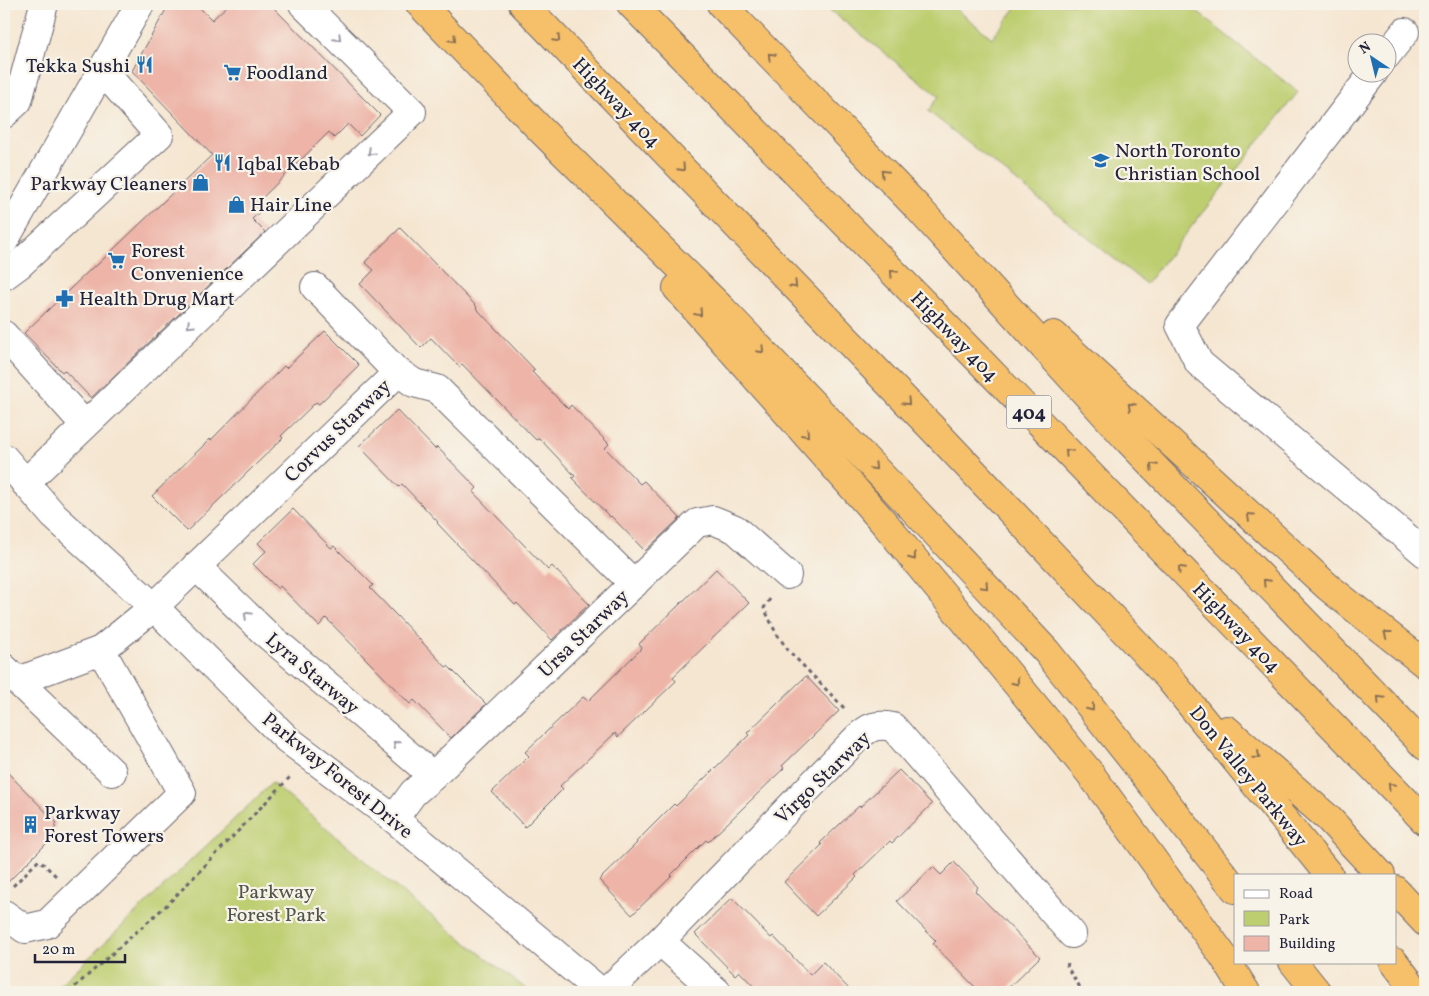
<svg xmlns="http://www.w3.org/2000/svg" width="1429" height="996" font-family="Vollkorn,serif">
<rect width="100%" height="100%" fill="#f7f3e8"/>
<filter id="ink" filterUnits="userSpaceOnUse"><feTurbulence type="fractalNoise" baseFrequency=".02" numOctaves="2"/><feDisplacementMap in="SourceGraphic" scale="10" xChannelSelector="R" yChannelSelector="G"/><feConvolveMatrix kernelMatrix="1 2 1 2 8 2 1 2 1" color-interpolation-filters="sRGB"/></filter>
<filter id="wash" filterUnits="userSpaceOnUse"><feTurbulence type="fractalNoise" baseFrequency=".0096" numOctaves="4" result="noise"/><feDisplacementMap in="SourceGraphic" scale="20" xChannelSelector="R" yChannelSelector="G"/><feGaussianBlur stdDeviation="1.12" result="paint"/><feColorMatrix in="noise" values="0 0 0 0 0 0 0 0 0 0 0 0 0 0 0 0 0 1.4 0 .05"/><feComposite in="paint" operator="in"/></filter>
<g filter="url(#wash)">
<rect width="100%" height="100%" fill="#f5e6d1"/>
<g fill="#bdce70" stroke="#707856">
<polygon points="822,4 950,4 992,38 1019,4 1187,4 1298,92 1146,284 928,111 939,96"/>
<polygon points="272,783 410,899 530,992 53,992"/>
</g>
<g id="blocks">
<g fill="#edb4a7">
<polygon points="169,4 196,4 212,20 229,4 270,4 380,115 360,136 348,124 334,138 329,132 256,204 262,210 252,219 265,232 91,398 64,370 62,372 24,333 94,266 95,267 212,155 132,71"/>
<polygon points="400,228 477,307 476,308 535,370 532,372 568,409 571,405 609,444 605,448 640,484 644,481 680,518 645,551 611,516 610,517 572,478 575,476 539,438 536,440 462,364 459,367 431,338 421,348 360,284 374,270 365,262"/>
<polygon points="325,331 359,365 319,404 316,402 281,436 283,438 187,531 152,496 210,439 211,440 284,366 286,368"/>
<polygon points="397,410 435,449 437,447 477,488 473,492 548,570 552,566 589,604 552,640 517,603 515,605 437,523 438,522 402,484 399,487 359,446"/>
<polygon points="293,509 331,548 334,546 373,585 370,588 446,667 448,666 486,704 451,738 414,700 410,704 326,618 319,626 280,586 278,589 253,564 266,551 258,543"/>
<polygon points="716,569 749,603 673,677 676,681 618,737 615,733 560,786 563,789 525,827 492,792 529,756 525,752 583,697 588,701 642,648 639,644"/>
<polygon points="806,676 839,711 782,766 784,768 708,842 706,840 671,875 672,876 632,915 599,880 637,843 636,842 674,804 676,806 749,735 747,733"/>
<polygon points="4,769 57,823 55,825 56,827 48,835 51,839 4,886"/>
<polygon points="899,770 932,804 892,843 890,841 855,875 857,877 816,916 784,882 822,845 820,843 859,806 860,807"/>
<polygon points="954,862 978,887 975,891 1040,957 1004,992 980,992 933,944 936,941 897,901 933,867 941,875"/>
<polygon points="732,898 771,938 773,936 810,975 823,962 852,992 759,992 739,971 735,975 695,934"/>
</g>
</g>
</g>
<g filter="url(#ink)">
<use href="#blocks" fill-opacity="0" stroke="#6c6770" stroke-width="1"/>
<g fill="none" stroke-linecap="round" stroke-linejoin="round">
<defs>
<g id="minor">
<polyline points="1386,56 1405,32"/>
<polyline points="1374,72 1180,325 1199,363 1425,553"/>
<polyline points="4,114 18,101 44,4"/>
<polyline points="4,241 140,4"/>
<polyline points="4,276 19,265 159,135 102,70"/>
<polyline points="315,287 394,369 414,383 437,389 634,584"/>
<polyline points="4,335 85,425"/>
<polyline points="4,458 54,516 154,607 287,739 394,819 601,992"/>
<polyline points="25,483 412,112 303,4"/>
<polyline points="196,566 264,632 339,695 433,776"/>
<polyline points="4,668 112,772"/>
<polyline points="18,681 101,650 154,607 398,372"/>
<polyline points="394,819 413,793 433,776 697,523 713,520 735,529 787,575"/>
<polyline points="4,914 25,929 47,924 182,793 101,650"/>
<polyline points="660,941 717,992"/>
<path d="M 606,992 L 660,941 L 857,738 C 870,726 876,724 893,727 L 1072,934"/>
</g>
<g id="highway">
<polyline points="420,4 541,130 723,310 902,497 1047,652 1235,889"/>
<polyline points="523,4 931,427 1168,677 1329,875"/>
<polyline points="631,4 981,362 1425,821"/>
<polyline points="721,4 918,208 1129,441 1425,746"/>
<polyline points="677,288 886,525 1089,772 1224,957 1246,992"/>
<polyline points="1054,335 1328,587 1425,664"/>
<polyline points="1227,730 1328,818 1381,875"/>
<polyline points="1395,890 1425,922"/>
<polyline points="1293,962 1317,992"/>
<polyline points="1394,962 1417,992"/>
</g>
</defs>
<use href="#minor" stroke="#6c6770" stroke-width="30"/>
<use href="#highway" stroke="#6c6770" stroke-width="30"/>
<g stroke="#6c6770" stroke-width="3" stroke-dasharray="4 4" stroke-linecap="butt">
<polyline points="770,599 764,608 776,633 788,650 845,709"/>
<polyline points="13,886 39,860 56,876"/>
<polyline points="1068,963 1067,967 1083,992"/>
<polyline points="69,992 169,903 291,776"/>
</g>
<use href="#minor" stroke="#fff" stroke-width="28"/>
<use href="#highway" stroke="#f6c06b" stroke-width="28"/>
</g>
<defs><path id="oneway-chevron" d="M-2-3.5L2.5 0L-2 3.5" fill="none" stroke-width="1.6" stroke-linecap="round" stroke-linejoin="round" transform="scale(1.25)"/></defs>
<g stroke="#9c9ca7">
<use href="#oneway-chevron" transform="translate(338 38) rotate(45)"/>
<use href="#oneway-chevron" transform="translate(371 152) rotate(136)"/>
<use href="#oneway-chevron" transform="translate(190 325) rotate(136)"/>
<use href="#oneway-chevron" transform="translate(247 615) rotate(-136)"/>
<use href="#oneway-chevron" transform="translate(396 744) rotate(-139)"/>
</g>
<g stroke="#8c7153">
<use href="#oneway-chevron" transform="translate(453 39) rotate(46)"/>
<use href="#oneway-chevron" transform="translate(557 39) rotate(46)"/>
<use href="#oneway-chevron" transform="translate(771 56) rotate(-134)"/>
<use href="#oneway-chevron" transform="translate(682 168) rotate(46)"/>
<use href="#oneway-chevron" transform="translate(884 173) rotate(-134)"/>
<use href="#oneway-chevron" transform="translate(893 273) rotate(-134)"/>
<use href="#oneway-chevron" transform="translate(794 285) rotate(46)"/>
<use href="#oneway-chevron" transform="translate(699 313) rotate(49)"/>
<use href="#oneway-chevron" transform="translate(761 350) rotate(46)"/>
<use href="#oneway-chevron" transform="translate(907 402) rotate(46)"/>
<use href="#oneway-chevron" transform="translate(1131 406) rotate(-137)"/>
<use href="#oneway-chevron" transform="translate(806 434) rotate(48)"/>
<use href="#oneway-chevron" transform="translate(1068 452) rotate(-134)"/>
<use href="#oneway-chevron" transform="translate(1153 466) rotate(-134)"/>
<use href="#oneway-chevron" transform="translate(874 467) rotate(46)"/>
<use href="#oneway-chevron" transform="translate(1250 516) rotate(-138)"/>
<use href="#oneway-chevron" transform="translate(913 557) rotate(51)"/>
<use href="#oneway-chevron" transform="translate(1181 569) rotate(-134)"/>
<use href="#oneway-chevron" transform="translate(1266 582) rotate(-134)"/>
<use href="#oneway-chevron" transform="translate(985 586) rotate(47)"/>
<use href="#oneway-chevron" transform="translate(1387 634) rotate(-142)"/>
<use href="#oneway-chevron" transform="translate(1016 682) rotate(51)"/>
<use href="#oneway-chevron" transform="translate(1380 699) rotate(-134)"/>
<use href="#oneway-chevron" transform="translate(1091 708) rotate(52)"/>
<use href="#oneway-chevron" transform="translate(1257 756) rotate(41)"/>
<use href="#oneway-chevron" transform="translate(1391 786) rotate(-134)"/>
</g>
</g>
<defs>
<symbol id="restaurant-bare" viewBox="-9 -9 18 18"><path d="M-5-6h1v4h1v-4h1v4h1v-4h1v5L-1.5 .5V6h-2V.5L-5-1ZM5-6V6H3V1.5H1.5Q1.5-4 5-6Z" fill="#1f6fb2" stroke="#f7f3e8" stroke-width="2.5" paint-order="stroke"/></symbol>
<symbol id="supermarket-bare" viewBox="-9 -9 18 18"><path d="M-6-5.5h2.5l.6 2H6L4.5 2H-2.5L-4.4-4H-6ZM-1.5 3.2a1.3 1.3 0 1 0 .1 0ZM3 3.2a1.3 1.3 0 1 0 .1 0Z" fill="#1f6fb2" stroke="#f7f3e8" stroke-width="2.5" paint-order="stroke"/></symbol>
<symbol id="school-bare" viewBox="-9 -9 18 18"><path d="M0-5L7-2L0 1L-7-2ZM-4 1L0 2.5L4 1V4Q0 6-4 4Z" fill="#1f6fb2" stroke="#f7f3e8" stroke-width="2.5" paint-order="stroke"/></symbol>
<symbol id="shop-bare" viewBox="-9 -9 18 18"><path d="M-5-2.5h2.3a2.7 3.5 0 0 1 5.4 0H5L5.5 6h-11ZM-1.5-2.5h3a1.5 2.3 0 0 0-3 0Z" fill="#1f6fb2" stroke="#f7f3e8" stroke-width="2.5" paint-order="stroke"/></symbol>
<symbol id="pharmacy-bare" viewBox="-9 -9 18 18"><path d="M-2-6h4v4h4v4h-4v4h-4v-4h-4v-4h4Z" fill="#1f6fb2" stroke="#f7f3e8" stroke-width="2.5" paint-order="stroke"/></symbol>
<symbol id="building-bare" viewBox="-9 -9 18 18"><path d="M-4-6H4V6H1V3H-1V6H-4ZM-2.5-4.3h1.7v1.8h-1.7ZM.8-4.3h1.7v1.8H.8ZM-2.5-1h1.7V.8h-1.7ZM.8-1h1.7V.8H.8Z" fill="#1f6fb2" stroke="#f7f3e8" stroke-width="2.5" paint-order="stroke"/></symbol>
</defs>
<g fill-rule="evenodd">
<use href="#restaurant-bare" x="132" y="52" width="25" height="25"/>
<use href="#supermarket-bare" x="220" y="60" width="25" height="25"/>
<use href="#school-bare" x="1088" y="148" width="25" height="25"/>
<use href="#restaurant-bare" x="210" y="150" width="25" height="25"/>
<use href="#shop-bare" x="188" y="170" width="25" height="25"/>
<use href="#shop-bare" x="224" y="192" width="25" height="25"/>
<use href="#supermarket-bare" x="104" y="248" width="25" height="25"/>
<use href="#pharmacy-bare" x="52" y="286" width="25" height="25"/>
<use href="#building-bare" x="18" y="812" width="25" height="25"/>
</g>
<g text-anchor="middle" stroke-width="4.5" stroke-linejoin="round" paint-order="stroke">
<rect fill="#f7f3e8" stroke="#62616f" stroke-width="1" x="1006.5" y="395.5" width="45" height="33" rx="4"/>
<g font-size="19" font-weight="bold" fill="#22223b">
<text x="1029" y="419">404</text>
</g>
<g font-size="20" fill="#22223b" stroke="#f7f3e8" text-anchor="start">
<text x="130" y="72" text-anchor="end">Tekka Sushi</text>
<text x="246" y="79">Foodland</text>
<text x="1115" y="157">North Toronto<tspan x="1115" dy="23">Christian School</tspan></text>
<text x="237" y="170">Iqbal Kebab</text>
<text x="187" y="190" text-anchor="end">Parkway Cleaners</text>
<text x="250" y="211">Hair Line</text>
<text x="131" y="257">Forest<tspan x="131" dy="23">Convenience</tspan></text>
<text x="79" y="305">Health Drug Mart</text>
<text x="44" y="819">Parkway<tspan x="44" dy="23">Forest Towers</tspan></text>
</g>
<g font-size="20" fill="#22223b" stroke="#f7f3e8">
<text transform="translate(617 102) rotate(46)" y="7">Highway 404</text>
<text transform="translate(955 336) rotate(46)" y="7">Highway 404</text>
<text transform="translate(337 430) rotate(-44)" y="7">Corvus Starway</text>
<text transform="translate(1237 627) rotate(46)" y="7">Highway 404</text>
<text transform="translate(583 633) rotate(-44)" y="7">Ursa Starway</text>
<text transform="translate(313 673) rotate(40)" y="7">Lyra Starway</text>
<text transform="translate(338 775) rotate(39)" y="7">Parkway Forest Drive</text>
<text transform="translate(1249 776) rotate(51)" y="7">Don Valley Parkway</text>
<text transform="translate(822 777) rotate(-44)" y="7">Virgo Starway</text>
</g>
<g font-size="20" fill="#50564b" stroke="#f7f3e8">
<text x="276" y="898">Parkway<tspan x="276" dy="23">Forest Park</tspan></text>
</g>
</g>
<rect width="1429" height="996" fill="none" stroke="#f7f3e8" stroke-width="20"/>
<rect x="1234" y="874" width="162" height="90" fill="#f7f3e8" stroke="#a29fa3"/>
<rect x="1244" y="890" width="25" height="8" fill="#ffffff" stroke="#a29fa3"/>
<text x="1279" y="898" font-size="15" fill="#22223b">Road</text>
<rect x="1244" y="911" width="25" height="15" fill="#bdce70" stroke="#a29fa3"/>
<text x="1279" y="924" font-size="15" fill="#22223b">Park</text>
<rect x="1244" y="936" width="25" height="15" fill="#edb4a7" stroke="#a29fa3"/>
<text x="1279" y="948" font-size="15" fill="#22223b">Building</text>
<g transform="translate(1372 58) rotate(325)"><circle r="24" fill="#f7f3e8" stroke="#a29fa3"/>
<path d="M0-4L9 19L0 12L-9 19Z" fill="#1f6fb2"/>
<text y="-8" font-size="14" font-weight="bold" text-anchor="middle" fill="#22223b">N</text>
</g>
<path d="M35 954v8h90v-8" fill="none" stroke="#22223b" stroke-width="2.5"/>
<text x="42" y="954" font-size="15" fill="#22223b" stroke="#f7f3e8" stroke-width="4" paint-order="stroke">20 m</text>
</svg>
